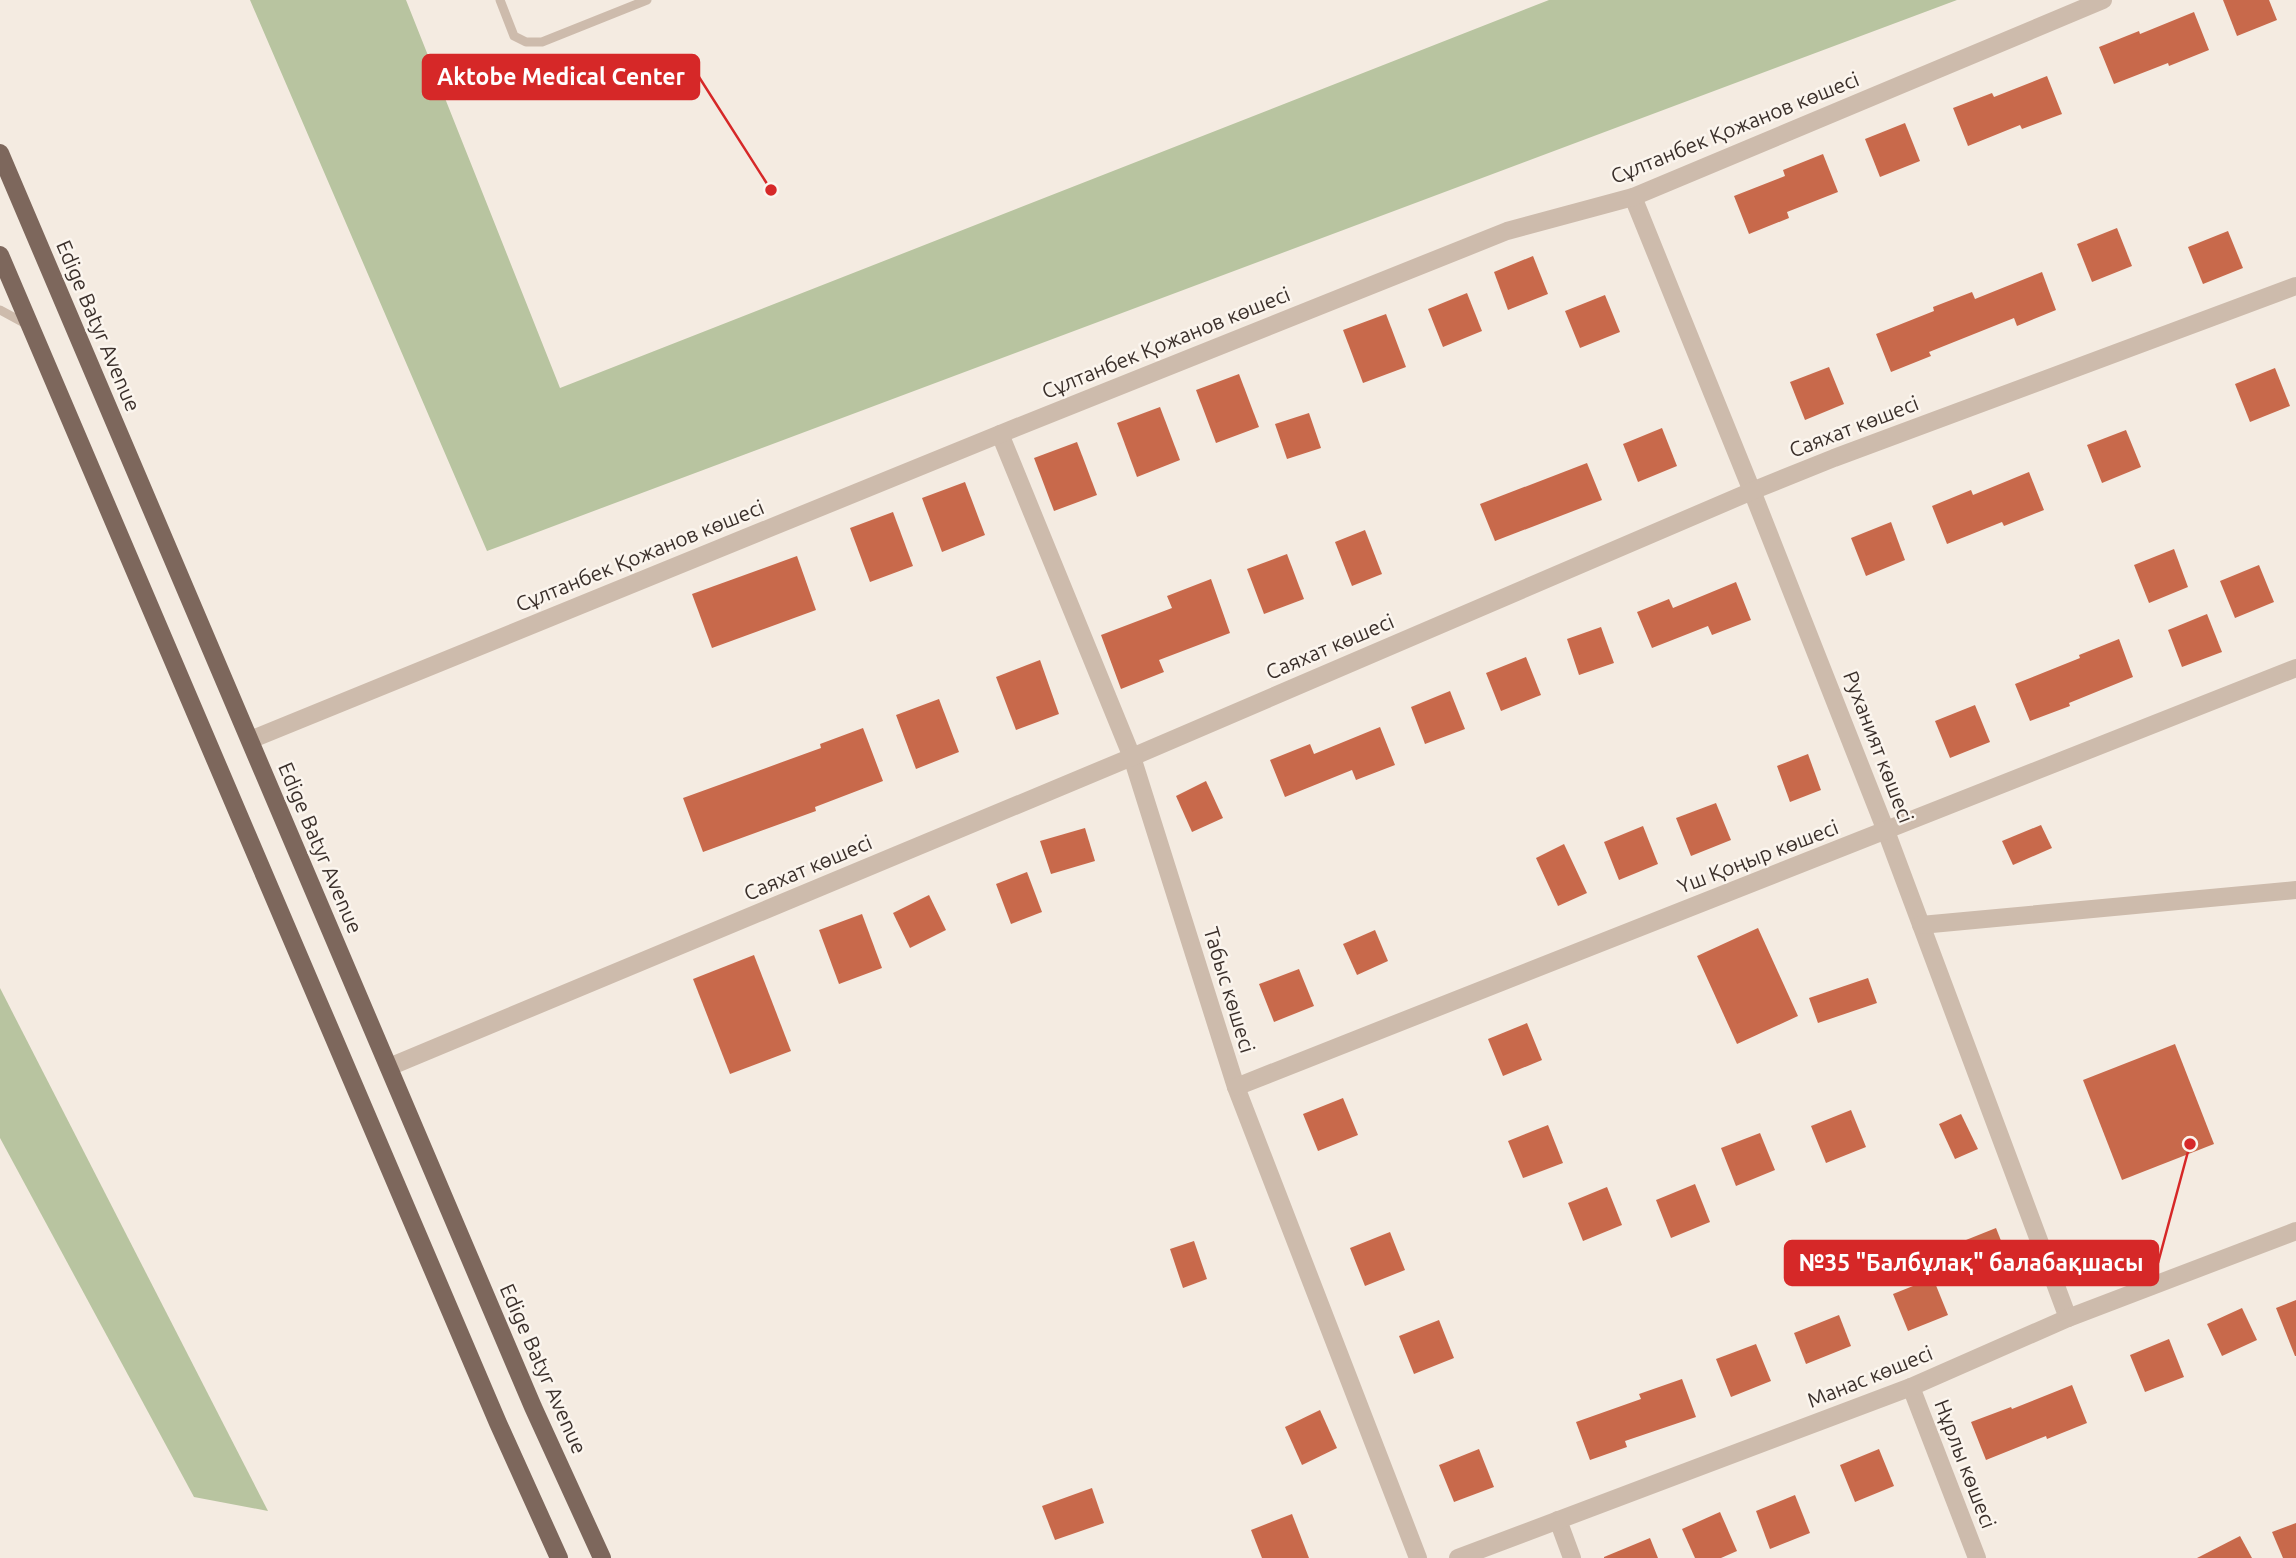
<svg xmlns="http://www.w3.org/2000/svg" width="2296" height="1558" font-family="Ubuntu,sans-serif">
<rect width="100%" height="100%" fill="#f4ebe1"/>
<g fill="#b8c4a0">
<polygon points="250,0 406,0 560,388 1549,0 1957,0 487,551"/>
<polygon points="0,988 268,1511 194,1497 0,1138"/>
</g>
<g fill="#c8694b">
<polygon points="2223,0 2269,0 2277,20 2237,36"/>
<polygon points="2194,12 2209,50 2169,66 2168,63 2114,84 2099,47 2139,31 2140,34"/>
<polygon points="2047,76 2062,114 2022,129 2020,125 1968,146 1953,108 1992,93 1994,97"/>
<polygon points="1905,123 1920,161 1880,177 1865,139"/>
<polygon points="1823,154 1838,192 1787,212 1789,218 1749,234 1734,196 1785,176 1783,170"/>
<polygon points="2117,228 2132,266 2092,282 2077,244"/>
<polygon points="2228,231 2243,268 2203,284 2188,247"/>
<polygon points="1533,256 1548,294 1508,310 1494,272"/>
<polygon points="2042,272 2056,310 2017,326 2014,318 1929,352 1931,356 1891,372 1876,334 1934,311 1933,307 1972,292 1975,299"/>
<polygon points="1467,293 1482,331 1443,347 1428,309"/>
<polygon points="1605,295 1620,332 1580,348 1565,311"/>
<polygon points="1386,314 1406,367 1363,383 1343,330"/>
<polygon points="1829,367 1844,404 1805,420 1790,382"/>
<polygon points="2275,368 2290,406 2250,422 2235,384"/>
<polygon points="1239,374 1259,427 1216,443 1196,390"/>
<polygon points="1160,407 1180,460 1137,477 1117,423"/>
<polygon points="1309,413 1321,448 1287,459 1275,424"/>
<polygon points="1662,428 1677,466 1638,482 1623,444"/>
<polygon points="2126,430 2141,467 2102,483 2087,445"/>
<polygon points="1077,442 1097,495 1054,511 1034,458"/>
<polygon points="1587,463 1602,500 1495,541 1480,504"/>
<polygon points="2029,472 2044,510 2004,526 2002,522 1947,544 1932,506 1971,490 1973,495"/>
<polygon points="965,482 985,535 942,552 922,498"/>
<polygon points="893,512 913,566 870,582 850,528"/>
<polygon points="1891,522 1905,560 1866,576 1851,538"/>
<polygon points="1365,530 1382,574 1352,586 1335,542"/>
<polygon points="2174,549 2188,587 2149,603 2134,565"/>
<polygon points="1287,554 1304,599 1264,614 1247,569"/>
<polygon points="797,556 816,610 712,648 692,594"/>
<polygon points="2259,565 2274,602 2235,618 2220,581"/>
<polygon points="1211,579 1230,633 1159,660 1164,672 1121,689 1101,635 1172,608 1167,596"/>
<polygon points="1736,582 1751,620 1712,635 1708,626 1652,648 1637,612 1669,599 1673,608"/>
<polygon points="2207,614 2222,652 2182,667 2168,630"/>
<polygon points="1601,627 1614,663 1579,675 1567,639"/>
<polygon points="2119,639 2133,677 2069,703 2070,706 2030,721 2015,684 2080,658 2079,655"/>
<polygon points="1526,657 1541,695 1501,711 1486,673"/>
<polygon points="1040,660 1059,714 1016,730 996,677"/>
<polygon points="1450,691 1465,729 1425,744 1411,707"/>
<polygon points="939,699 959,752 916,769 896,715"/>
<polygon points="1975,705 1990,742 1950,758 1935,721"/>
<polygon points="1380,727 1395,765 1356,780 1352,770 1285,797 1270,760 1310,744 1314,754"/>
<polygon points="863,728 883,781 815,807 816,811 703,852 683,798 821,748 820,744"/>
<polygon points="1808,754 1821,790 1790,802 1777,766"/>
<polygon points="1206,781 1223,818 1192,832 1176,796"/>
<polygon points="1716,803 1731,840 1691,856 1676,818"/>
<polygon points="2041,825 2052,848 2013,865 2002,841"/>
<polygon points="1643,826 1658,864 1619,880 1604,842"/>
<polygon points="1085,828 1095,861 1051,874 1040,841"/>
<polygon points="1564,844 1587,893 1558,906 1536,858"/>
<polygon points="1027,872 1042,912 1011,924 996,884"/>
<polygon points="929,895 946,930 910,948 893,913"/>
<polygon points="862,914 882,968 839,984 819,930"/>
<polygon points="1758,928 1798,1016 1737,1044 1697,956"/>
<polygon points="1375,930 1388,961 1357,975 1343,944"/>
<polygon points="754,955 791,1051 730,1074 693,979"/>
<polygon points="1299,969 1314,1006 1274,1022 1259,984"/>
<polygon points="1868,978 1877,1003 1818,1023 1809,998"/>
<polygon points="1527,1023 1542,1060 1503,1076 1488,1039"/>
<polygon points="2175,1044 2214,1144 2122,1180 2083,1080"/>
<polygon points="1343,1098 1358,1135 1318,1151 1303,1114"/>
<polygon points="1851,1110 1866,1147 1826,1163 1811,1126"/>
<polygon points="1961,1114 1978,1149 1955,1159 1939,1124"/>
<polygon points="1548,1125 1563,1163 1523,1178 1508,1141"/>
<polygon points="1760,1133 1775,1170 1736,1186 1721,1148"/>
<polygon points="1695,1184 1710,1222 1671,1238 1656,1200"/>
<polygon points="1607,1187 1622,1225 1583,1241 1568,1203"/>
<polygon points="1996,1228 2011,1266 1971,1282 1956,1244"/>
<polygon points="1390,1232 1405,1270 1365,1286 1350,1248"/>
<polygon points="1194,1241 1207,1279 1183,1288 1170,1249"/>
<polygon points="1933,1278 1948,1315 1908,1331 1893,1294"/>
<polygon points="2296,1300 2296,1356 2295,1356 2276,1308"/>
<polygon points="2242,1308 2257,1340 2222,1356 2207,1324"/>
<polygon points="1839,1315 1851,1346 1806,1364 1794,1333"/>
<polygon points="1439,1320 1454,1358 1414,1374 1399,1336"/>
<polygon points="2169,1339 2184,1377 2145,1392 2130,1355"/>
<polygon points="1756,1344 1771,1381 1731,1397 1716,1359"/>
<polygon points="1682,1379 1696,1417 1625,1441 1627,1447 1590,1460 1576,1422 1641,1399 1639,1394"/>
<polygon points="2072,1385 2087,1423 2047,1439 2046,1436 1986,1460 1971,1422 2011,1407 2012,1409"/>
<polygon points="1320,1410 1337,1448 1302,1465 1285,1427"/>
<polygon points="1479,1449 1494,1487 1454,1502 1439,1465"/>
<polygon points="1879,1449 1894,1486 1855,1502 1840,1465"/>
<polygon points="1092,1488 1104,1523 1055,1540 1042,1506"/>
<polygon points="1795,1495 1810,1533 1770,1549 1756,1511"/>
<polygon points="1720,1512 1737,1551 1721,1558 1695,1558 1682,1529"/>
<polygon points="1292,1514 1309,1558 1262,1558 1251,1530"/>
<polygon points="2296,1523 2296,1558 2283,1558 2272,1532"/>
<polygon points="2240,1536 2252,1558 2197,1558"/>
<polygon points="1650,1538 1658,1558 1604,1558 1604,1557"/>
</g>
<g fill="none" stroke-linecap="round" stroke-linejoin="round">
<g stroke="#cdbbac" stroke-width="9">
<polyline points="500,0 514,36 526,42 542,42 647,0"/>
<polyline points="0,310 26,324"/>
</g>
<g stroke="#cdbbac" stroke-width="18">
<polyline points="1633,197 1752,491 1886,831 2068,1318"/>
<polyline points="1000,434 1132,757 1236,1087 1418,1558"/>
<polyline points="250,740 1000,434 1507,231 1633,197 2103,0"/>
<polyline points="1921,925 2296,890"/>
<polyline points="389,1067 1132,757 1752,491 1834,458 2296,286"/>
<polyline points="1236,1087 2296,668"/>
<polyline points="1911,1387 1977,1558"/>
<polyline points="1558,1520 1572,1558"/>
<polyline points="1458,1558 1911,1387 2068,1318 2296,1231"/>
</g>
<g stroke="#7d675c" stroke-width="18">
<polyline points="0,153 533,1407 602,1558"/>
<polyline points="0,255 498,1423 559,1558"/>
</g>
</g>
<g text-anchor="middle" stroke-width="5" stroke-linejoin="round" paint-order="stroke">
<g font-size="21" fill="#3b302b" stroke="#fbf5ee">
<text transform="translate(1735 128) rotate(-22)" y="7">Сұлтанбек Қожанов көшесі</text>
<text transform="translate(98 326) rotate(67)" y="7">Edige Batyr Avenue</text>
<text transform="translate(1166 343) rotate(-22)" y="7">Сұлтанбек Қожанов көшесі</text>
<text transform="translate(1854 427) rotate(-21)" y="7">Саяхат көшесі</text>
<text transform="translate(640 556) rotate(-22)" y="7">Сұлтанбек Қожанов көшесі</text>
<text transform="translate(1330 647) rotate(-23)" y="7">Саяхат көшесі</text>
<text transform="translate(1878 747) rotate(69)" y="7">Руханият көшесі</text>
<text transform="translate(320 848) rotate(67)" y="7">Edige Batyr Avenue</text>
<text transform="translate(1758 857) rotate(-21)" y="7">Үш Қоңыр көшесі</text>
<text transform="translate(808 868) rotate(-23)" y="7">Саяхат көшесі</text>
<text transform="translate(1229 990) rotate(73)" y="7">Табыс көшесі</text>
<text transform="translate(543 1369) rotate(66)" y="7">Edige Batyr Avenue</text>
<text transform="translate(1870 1377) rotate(-22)" y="7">Манас көшесі</text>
<text transform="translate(1965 1464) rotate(69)" y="7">Нұрлы көшесі</text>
</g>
</g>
<path fill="none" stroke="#d62828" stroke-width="2.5" d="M771 190L699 77M2190 1144L2158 1263"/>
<g fill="#d62828" stroke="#fbf5ee" stroke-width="2.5">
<circle cx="771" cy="190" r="7"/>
<circle cx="2190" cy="1144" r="7"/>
</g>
<g fill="#d62828" stroke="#d62828" stroke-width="2.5">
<rect x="423" y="55" width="276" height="44" rx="7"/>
<rect x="1785" y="1241" width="373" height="44" rx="7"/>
</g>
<g font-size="23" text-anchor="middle" font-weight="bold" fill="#fff">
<text x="561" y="85">Aktobe Medical Center</text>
<text x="1971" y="1271">№35 "Балбұлақ" балабақшасы</text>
</g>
</svg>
